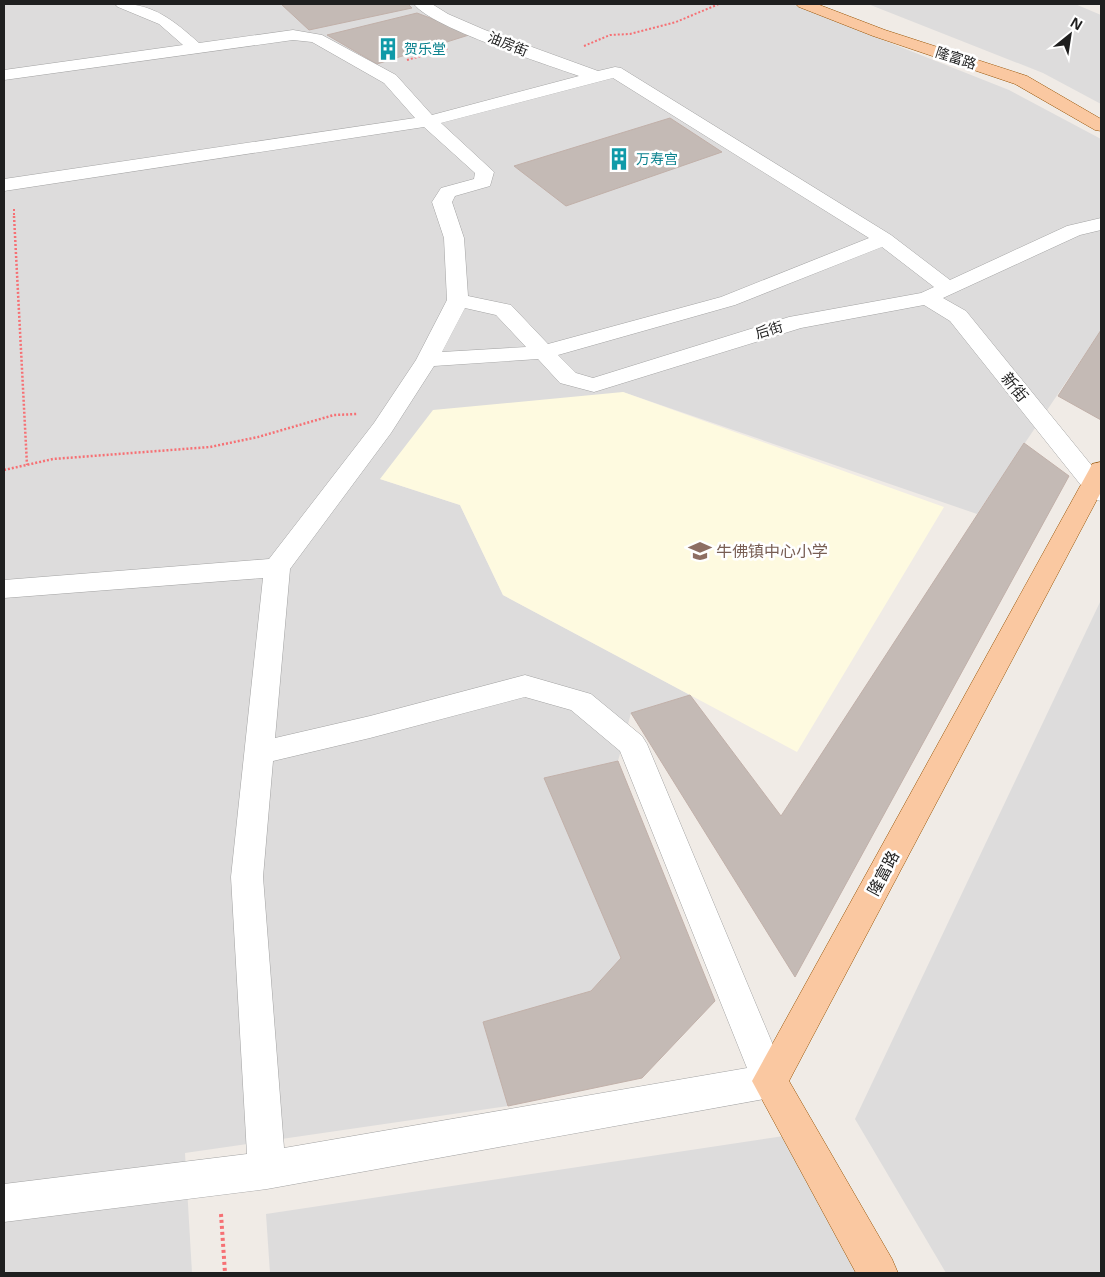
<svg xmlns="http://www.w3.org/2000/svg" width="1105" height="1277" font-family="'Noto Sans','Noto Sans SC',sans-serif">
<rect width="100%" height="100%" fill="#f0ebe6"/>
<g fill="#dddcdc">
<polygon points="4,4 792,4 1009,90 1101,139 1101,330 977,514 623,392 380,479 460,505 503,595 690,695 631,713 618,761 544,778 621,958 591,991 483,1022 508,1106 185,1153 192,1273 4,1273"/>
<polygon points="868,4 1075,4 1101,15 1101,104 1043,73"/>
<polygon points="1101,600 1101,1273 946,1273 855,1119"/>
<polygon points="784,1136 858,1273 270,1273 266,1214"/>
</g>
<polygon fill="#fefae0" points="623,392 944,507 797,752 503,595 460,505 380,479 433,410"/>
<g fill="#c4bab5" stroke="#c1b0a9">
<polygon points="281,4 408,4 412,8 309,30"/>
<polygon points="417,13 472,34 377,64 327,35"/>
<polygon points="670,118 722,152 566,206 514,166"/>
<polygon points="1101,330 1101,420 1058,396"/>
<polygon points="1024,443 1069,476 795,977 631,713 690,695 781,816"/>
<polygon points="618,761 715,1001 642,1078 508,1106 483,1022 591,991 621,958 544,778"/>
</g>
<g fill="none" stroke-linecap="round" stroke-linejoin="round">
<defs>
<path id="minor" d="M 115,4 C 152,2 173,20 199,43 L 293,30 L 322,35 L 396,75 L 432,115 L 579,76 C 548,65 430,27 414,4 L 432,4 L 448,14 L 485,30 L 598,71 L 615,67 L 621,68 L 891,235 L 950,280 L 1067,226 L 1101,218 L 1101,230 L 1080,235 L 943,298 L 966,311 L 1101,477 L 1101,501 L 1092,499 L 950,321 L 924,305 L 801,328 L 594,392 L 560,383 L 538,359 L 434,366 L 391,433 L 290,569 L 275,738 L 370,716 L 525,675 L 591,694 L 642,736 L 647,744 L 788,1081 L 783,1093 L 770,1098 L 267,1189 L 4,1222 L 4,1184 L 247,1154 L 231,877 L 263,578 L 4,598 L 4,580 L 269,559 L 374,423 L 416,360 L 447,300 L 444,238 L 432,202 L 441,188 L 474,179 L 475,173 L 424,127 L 4,191 L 4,179 L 415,118 L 384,83 L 312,42 L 293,40 L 4,80 L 4,70 L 183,45 L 159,24 L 118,7 ZM 613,78 L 869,238 L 721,297 L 548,344 L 511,305 L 468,296 L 464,238 L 452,202 L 455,196 L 490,186 L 494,172 L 441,123 ZM 882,247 L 934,287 L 921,293 L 789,317 L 593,378 L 576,373 L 558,355 L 735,305 ZM 465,308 L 496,315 L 526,347 L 442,352 ZM 525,697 L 571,710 L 620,751 L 747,1068 L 284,1148 L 263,877 L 273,761 L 370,738 Z"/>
<g id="major">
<polygon points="796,4 817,4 885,30 1027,76 1101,119 1101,131 1095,130 1015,84 873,36 799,7"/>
<polygon points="1101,462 1101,492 789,1081 892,1259 898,1273 856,1273 752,1081 1089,470 1092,464"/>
</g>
</defs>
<use href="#minor" stroke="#a3a3a3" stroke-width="1"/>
<use href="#major" stroke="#975304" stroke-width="1"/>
<g stroke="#f67074" stroke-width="2" stroke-dasharray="2 2" stroke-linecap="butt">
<polyline points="584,46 610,35 630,34 676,22 719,4"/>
<polyline points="407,60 449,48"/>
<polyline points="14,209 14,217"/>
</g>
<g stroke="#f67074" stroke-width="2.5" stroke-dasharray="2 2" stroke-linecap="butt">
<polyline points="14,216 27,465"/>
<polyline points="4,470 53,459 210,447 258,437 334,415 357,414"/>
</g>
<polyline stroke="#f67074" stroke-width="4" stroke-dasharray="3 3" stroke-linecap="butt" points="221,1214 225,1273"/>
<use href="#minor" fill="#fff" fill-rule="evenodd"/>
<use href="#major" fill="#fac8a1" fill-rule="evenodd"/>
</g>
<defs>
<symbol id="building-bare" viewBox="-9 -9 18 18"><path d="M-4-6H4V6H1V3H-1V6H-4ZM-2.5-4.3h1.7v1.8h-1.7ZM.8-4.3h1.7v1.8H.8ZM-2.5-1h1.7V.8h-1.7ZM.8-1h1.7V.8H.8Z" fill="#0f9aa8" stroke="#fff" stroke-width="2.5" paint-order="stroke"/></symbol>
<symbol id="school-bare" viewBox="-9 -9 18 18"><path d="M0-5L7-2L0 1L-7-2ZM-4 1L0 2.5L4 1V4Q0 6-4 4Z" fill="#8d6e63" stroke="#fff" stroke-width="2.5" paint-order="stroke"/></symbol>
</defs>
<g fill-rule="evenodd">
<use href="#building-bare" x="372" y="33" width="32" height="32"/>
<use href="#building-bare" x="603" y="143" width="32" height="32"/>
<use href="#school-bare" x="684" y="535" width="32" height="32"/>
</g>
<g text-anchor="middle" stroke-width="5" stroke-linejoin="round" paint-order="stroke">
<g font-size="14" fill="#1f1f1f" stroke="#fff">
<text transform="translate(508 44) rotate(22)" y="5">油房街</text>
<text transform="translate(956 58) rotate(18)" y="5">隆富路</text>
<text transform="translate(769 330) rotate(-17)" y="5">后街</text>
</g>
<g font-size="14" fill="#0d838f" stroke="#fff" text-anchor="start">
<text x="404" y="54">贺乐堂</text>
<text x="636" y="164">万寿宫</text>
</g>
<g font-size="16" fill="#1f1f1f" stroke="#fff">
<text transform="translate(1015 387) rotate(51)" y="6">新街</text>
<text transform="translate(883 873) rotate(-62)" y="6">隆富路</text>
</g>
<g font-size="16" fill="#785e54" stroke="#fff" text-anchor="start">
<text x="716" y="557">牛佛镇中心小学</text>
</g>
</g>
<rect width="1105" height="1277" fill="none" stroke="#1f1f1f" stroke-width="10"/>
<g transform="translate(1070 35) rotate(30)" stroke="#ffffff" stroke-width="4" paint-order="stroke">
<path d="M0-4L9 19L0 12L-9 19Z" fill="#1f1f1f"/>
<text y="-8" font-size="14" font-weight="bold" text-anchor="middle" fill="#1f1f1f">N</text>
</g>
</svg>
